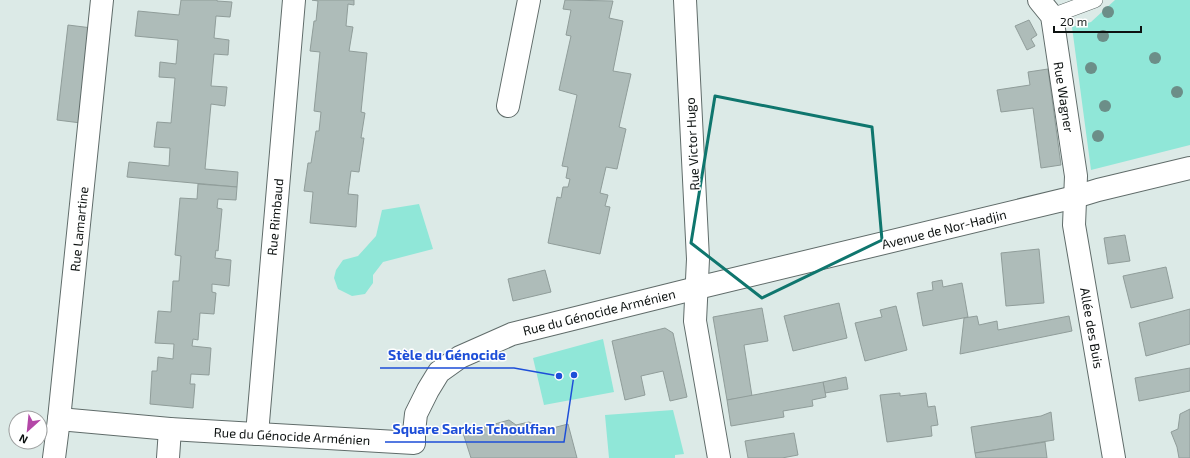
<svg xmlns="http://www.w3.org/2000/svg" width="1190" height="458" font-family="'Exo 2',sans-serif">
<rect width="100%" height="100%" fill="#dceae7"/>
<g fill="#90e7d8">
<polygon points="1115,0 1190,0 1190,145 1091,170 1072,27 1091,22"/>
<polygon points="419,204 433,249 383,262 373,275 373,283 365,294 352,296 338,289 334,278 336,270 343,260 358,256 376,236 382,210"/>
<polygon points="603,339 614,392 544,405 533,358"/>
<polygon points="673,410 684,454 675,455 675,458 609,458 605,415"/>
</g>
<g fill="#aebcb9" stroke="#909d9a">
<polygon points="181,0 217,0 217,1 232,2 230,17 216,16 214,38 229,40 228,55 214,54 211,86 227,87 225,106 211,104 205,169 238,172 237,187 127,177 129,162 169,166 170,148 154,147 157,122 171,123 175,78 159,77 160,62 176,64 178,40 135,36 138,11 179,15"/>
<polygon points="312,0 354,0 354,5 348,4 346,26 353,27 349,51 367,53 361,112 365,113 361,138 364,138 359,172 351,171 348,194 358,195 356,227 310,223 313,192 304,191 308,163 311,163 316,131 319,131 321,112 314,111 320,52 310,51 314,21 316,21 318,1"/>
<polygon points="565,0 613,1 609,18 623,21 613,71 631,74 619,127 626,129 617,169 606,167 600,193 608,195 605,206 610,207 600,254 548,243 557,197 561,198 563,187 568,187 570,179 566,178 568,167 562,166 577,95 559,90 571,36 566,35 571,10 563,9"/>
<polygon points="1029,20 1037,35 1031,39 1035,46 1027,50 1015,26"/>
<polygon points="68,25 92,28 81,123 57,120"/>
<polygon points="1048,69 1061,165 1041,168 1033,108 1001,112 997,90 1030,85 1028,72"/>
<polygon points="198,184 237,187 236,200 218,199 217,208 222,209 218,251 216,250 215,258 231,260 229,286 212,284 212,292 216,293 214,314 200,313 198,340 193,339 192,346 211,348 209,375 191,374 190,384 195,384 193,408 150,404 152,371 157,371 158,357 173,359 174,344 155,343 158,311 171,312 173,281 179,281 181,256 175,255 180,198 197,199"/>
<polygon points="1125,235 1130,261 1108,264 1104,238"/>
<polygon points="1039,249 1044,303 1006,306 1001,253"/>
<polygon points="1166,267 1173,298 1131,308 1123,276"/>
<polygon points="545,270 551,292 513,301 508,279"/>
<polygon points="942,280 943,287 962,283 968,317 923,326 917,293 933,290 932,282"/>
<polygon points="839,303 847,338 793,351 784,316"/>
<polygon points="896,306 907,350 865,361 855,323 882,317 880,310"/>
<polygon points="762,308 768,341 744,345 752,396 727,400 713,317"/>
<polygon points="1190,309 1190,344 1146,356 1139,323"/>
<polygon points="977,316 979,325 997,321 998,330 1069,316 1072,331 960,354 964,318"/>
<polygon points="665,328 673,333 687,397 670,401 663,371 641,376 645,395 625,400 612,341"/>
<polygon points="1190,368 1190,391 1139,401 1135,378"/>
<polygon points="846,377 848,389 825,393 823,382"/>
<polygon points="823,382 826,397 812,400 813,406 783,411 784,417 731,426 727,400"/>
<polygon points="900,393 900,396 926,393 928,407 935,406 938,425 931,426 932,436 887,442 880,395"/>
<polygon points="1190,409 1190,458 1179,458 1177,447 1171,432 1178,429 1180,414"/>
<polygon points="1051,412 1054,440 975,453 971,427 1041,416"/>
<polygon points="509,420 516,425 529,422 545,430 568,424 577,458 471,458 463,433"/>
<polygon points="794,433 798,455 782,458 748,458 745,441"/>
<polygon points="1045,442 1047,458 976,458 975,453"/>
</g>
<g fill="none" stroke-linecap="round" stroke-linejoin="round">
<defs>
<polyline id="lane" points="1052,16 1095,0"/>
<g id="street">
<polyline points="685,0 698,259 695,321 719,458"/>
<polyline points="1039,0 1052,16 1076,176 1074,225 1114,458"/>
<polyline points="508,106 529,0"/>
<polyline points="59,419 170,429 414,443 414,432 416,414 428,390 439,372 460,357 512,334 697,288 1075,197 1098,190 1190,168"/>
<polyline points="257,434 294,0"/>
<polyline points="54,458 59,419 102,0"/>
<polyline points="168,458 170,429"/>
</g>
</defs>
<use href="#lane" stroke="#606c6a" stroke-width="16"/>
<use href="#street" stroke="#606c6a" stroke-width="24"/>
<use href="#lane" stroke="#fff" stroke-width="15"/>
<use href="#street" stroke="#fff" stroke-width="22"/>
</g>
<g fill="#6c8e88">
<circle cx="1108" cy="12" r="6"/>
<circle cx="1103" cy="36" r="6"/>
<circle cx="1155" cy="58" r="6"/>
<circle cx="1091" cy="68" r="6"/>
<circle cx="1177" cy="92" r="6"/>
<circle cx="1105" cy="106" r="6"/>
<circle cx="1098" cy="136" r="6"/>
</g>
<path fill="none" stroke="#0f766e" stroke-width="3" stroke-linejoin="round" d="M 715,96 L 872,127 L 882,240 L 762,298 L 691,243 Z"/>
<g text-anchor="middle" stroke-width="3" stroke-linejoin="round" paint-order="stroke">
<g font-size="13" fill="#0d1211" stroke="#fff">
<text transform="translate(1064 97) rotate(81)" y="5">Rue Wagner</text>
<text transform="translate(692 144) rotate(-93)" y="5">Rue Victor Hugo</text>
<text transform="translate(275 217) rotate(-85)" y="5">Rue Rimbaud</text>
<text transform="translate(79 229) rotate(-84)" y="5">Rue Lamartine</text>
<text transform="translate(944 229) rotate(-14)" y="5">Avenue de Nor-Hadjin</text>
<text transform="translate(599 312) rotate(-14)" y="5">Rue du Génocide Arménien</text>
<text transform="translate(1092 328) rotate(80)" y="5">Allée des Buis</text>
<text transform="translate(292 436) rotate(3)" y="5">Rue du Génocide Arménien</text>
</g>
</g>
<path fill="none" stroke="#1d4ed8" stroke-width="1.5" d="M559 376L514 368H380M574 375L564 442H385"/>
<g fill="#1d4ed8" stroke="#fff" stroke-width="1.5">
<circle cx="559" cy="376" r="4"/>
<circle cx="574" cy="375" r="4"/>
</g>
<g font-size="14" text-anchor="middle" font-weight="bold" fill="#1d4ed8" stroke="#fff" stroke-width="3" stroke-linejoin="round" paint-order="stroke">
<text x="447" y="360">Stèle du Génocide</text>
<text x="474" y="434">Square Sarkis Tchoulfian</text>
</g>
<g transform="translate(28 430) rotate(207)"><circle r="19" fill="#ffffff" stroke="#9ea0a0"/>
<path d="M0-3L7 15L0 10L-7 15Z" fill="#b347a7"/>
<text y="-6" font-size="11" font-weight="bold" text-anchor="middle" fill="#0d1211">N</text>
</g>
<path d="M1054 26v6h87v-6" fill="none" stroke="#0d1211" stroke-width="2"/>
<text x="1060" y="26" font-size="12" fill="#0d1211" stroke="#ffffff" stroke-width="3" paint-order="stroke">20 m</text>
</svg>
